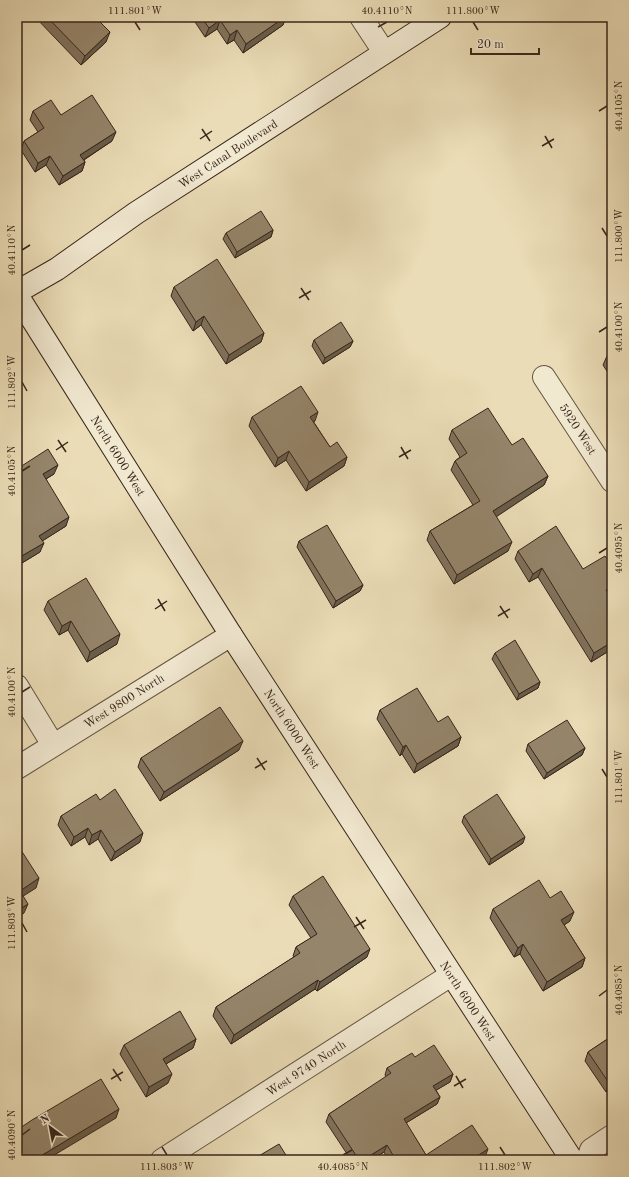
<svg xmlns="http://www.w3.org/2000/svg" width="629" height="1177" font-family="'Old Standard TT',serif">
<rect width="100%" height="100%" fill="#eadcb6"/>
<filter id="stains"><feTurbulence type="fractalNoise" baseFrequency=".005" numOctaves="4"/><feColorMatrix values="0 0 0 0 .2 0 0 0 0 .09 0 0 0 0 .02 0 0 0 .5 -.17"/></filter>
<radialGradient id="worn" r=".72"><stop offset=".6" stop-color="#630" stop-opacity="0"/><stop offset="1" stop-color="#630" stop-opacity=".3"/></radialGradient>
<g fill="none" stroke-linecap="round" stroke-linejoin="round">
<defs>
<g id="street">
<polyline points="361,17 384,52"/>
<polyline points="544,377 612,481"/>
<polyline points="17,686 53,745"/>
<polyline points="17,768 231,635"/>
<polyline points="162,1160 451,975"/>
<polyline points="588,1160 591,1150 612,1136"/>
</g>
<g id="secondary">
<polyline points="17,292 57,269 136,213 440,17"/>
<polyline points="17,295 231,635 572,1160"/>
</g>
</defs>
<use href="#street" stroke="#645441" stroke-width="24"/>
<use href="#secondary" stroke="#38261a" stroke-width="24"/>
<use href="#street" stroke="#f1e8d0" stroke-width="22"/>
<use href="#secondary" stroke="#f1e8d0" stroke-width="22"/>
</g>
<g fill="#80725c" stroke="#38261a">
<polygon points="35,17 95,17 106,42 81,65"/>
<polygon points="194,17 286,17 283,25 243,53 234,40 227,44 217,29 205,37 193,19"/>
<polygon points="33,111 61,115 112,141 84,160 85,162 82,171 59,185 46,165 35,172 21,150 24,141 38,132 30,120"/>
<polygon points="273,230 271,237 235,258 223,239 226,233"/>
<polygon points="174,287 264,333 261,342 226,364 201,325 193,331 171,296"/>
<polygon points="314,340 353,341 350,347 323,364 312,346"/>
<polygon points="612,353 612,379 603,365 607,356"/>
<polygon points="252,417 315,421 313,421 330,447 347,457 344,466 306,491 286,460 275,467 249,426"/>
<polygon points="452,430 512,445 548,476 544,485 496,516 508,551 454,584 427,540 430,531 473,505 451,470 455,461 460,457 449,439"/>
<polygon points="17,469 54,474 46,479 66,526 42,541 40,552 17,566"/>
<polygon points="299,541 363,585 360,591 333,608 297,547"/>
<polygon points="518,551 583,569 612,566 612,593 609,595 612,600 612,649 591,662 538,577 529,582 515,559"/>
<polygon points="48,601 117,644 87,662 68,630 59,635 44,610"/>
<polygon points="495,653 540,682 538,688 517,700 492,659"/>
<polygon points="380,710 438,722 461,737 458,746 414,773 402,754 400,756 377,719"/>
<polygon points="528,744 585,748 582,755 544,779 526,751"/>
<polygon points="239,750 160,801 138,767 141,758"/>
<polygon points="100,800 140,842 111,861 98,839 89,845 85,837 71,846 58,825 61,816"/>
<polygon points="464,816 523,843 489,865 462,822"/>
<polygon points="293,896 367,957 317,991 315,989 231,1044 213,1016 216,1007 294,957 293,956 296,947 311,938 289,905"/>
<polygon points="550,898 570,921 564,925 585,958 582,967 543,991 520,954 514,957 490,918 493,909"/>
<polygon points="612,1036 612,1088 606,1092 585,1061 588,1052"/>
<polygon points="196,1039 193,1048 166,1064 168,1083 146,1097 120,1054 124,1045"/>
<polygon points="415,1057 453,1074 450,1082 436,1090 440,1097 437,1104 406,1123 426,1155 485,1157 480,1160 388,1160 384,1152 372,1160 351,1160 326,1122 329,1114 386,1077 385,1075 387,1068"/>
</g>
<g fill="#685d4b" stroke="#38261a">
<polygon points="285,17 286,17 283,25 243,53 246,44"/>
<polygon points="220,20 217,29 205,37 209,28"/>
<polygon points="237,30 234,40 227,44 230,35"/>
<polygon points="110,32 106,42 81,65 85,56"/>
<polygon points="116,132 112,141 77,164 80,155"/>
<polygon points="50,156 46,165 35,172 38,163"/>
<polygon points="85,162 82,171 59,185 63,176"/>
<polygon points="273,230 271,237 235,258 237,252"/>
<polygon points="204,316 201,325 193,331 196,322"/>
<polygon points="264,333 261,342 226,364 229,355"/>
<polygon points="353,341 350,347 323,364 325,358"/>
<polygon points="318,412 315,421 307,426 310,417"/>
<polygon points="289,451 286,460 275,467 278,458"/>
<polygon points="347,457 344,466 306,491 309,482"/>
<polygon points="58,465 54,474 39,483 43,474"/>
<polygon points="548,476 544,485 490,521 493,511"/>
<polygon points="69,517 66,526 36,545 39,536"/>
<polygon points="512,542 508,551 454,584 457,575"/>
<polygon points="44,543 40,552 17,566 20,557"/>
<polygon points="542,568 538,577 529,582 533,574"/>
<polygon points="363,585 360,591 333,608 336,601"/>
<polygon points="612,586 612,593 603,598 606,590"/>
<polygon points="71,621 68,630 59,635 62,626"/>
<polygon points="120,634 117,644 87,662 90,652"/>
<polygon points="612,642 612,649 591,662 594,653"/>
<polygon points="540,682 538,688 517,700 519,694"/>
<polygon points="461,737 458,746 414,773 417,764"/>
<polygon points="243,741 239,750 160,801 164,792"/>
<polygon points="406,745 402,754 400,756 403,747"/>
<polygon points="585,748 582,755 544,779 547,773"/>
<polygon points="88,828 85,837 71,846 74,837"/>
<polygon points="101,830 98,839 89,845 92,835"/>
<polygon points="143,833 140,842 111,861 115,852"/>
<polygon points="525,837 523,843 489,865 491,859"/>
<polygon points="39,878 36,888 17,900 20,891"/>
<polygon points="28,904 24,913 17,918 17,911"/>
<polygon points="574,912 570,921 558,929 561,920"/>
<polygon points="523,944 520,954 514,957 518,948"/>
<polygon points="370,949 367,957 317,991 320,982"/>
<polygon points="585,958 582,967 543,991 547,982"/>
<polygon points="318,980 315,989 231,1044 234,1035"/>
<polygon points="196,1039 193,1048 159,1068 163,1059"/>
<polygon points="172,1074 168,1083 146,1097 149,1087"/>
<polygon points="453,1074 450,1082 430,1094 433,1086"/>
<polygon points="612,1081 612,1088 606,1092 609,1083"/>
<polygon points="440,1097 437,1104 401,1126 404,1119"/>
<polygon points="119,1109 116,1118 46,1160 34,1160"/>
<polygon points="387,1145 384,1152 372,1160 363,1160"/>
<polygon points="488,1149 485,1157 480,1160 471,1160"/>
</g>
<g fill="#95856b" stroke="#38261a">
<polygon points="47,17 95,17 110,32 85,56"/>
<polygon points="201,17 285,17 246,44 237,30 230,35 220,20 209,28"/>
<polygon points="92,95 116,132 80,155 85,162 63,176 50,156 38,163 24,141 44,128 33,111 51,100 61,115"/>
<polygon points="261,211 273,230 237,252 226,233"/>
<polygon points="217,259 264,333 229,355 204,316 196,322 174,287"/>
<polygon points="341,322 353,341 325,358 314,340"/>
<polygon points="612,353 612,364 607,356"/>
<polygon points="301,386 318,412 310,417 330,447 337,442 347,457 309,482 289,451 278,458 252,417"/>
<polygon points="488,408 512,445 523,438 548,476 493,511 512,542 457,575 430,531 480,501 455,461 467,453 452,430"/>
<polygon points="48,449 58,465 43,474 69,517 39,536 44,543 20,557 17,552 17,525 18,524 17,522 17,490 20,488 17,484 17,469"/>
<polygon points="327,525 363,585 336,601 299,541"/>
<polygon points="556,526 583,569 605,556 612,566 612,586 606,590 612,600 612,642 594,653 542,568 533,574 518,551"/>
<polygon points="86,578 120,634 90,652 71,621 62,626 48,601"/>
<polygon points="515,640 540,682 519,694 495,653"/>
<polygon points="417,688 438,722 448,716 461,737 417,764 406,745 403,747 380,710"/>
<polygon points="220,707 243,741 164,792 141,758"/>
<polygon points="567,720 585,748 547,773 528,744"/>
<polygon points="115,789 143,833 115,852 101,830 92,835 88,828 74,837 61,816 96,794 100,800"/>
<polygon points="497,794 525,837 491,859 464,816"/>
<polygon points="19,847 39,878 20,891 28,904 17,911 17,848"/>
<polygon points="323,876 370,949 320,982 318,980 234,1035 216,1007 300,953 296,947 317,934 293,896"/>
<polygon points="539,880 550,898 561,891 574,912 561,920 585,958 547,982 523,944 518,948 493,909"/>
<polygon points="180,1011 196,1039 163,1059 172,1074 149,1087 124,1045"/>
<polygon points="612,1036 612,1081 609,1083 588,1052"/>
<polygon points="434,1045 453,1074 433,1086 440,1097 404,1119 426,1155 472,1125 488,1149 471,1160 396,1160 387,1145 363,1160 359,1160 329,1114 391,1073 387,1068 412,1053 415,1057"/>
<polygon points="101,1079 119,1109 34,1160 17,1160 17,1130 32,1120"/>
<polygon points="279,1144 289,1160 252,1160"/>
</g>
<path fill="none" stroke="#38261a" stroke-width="1.5" d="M 135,22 L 140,30M 473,22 L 478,30M 378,27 L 387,22M 599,111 L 607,106M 202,129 L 210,141M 545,136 L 552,148M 200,139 L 212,131M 542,146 L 554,139M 602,228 L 607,236M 22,250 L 30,245M 301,288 L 309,300M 299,298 L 311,291M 599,332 L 607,327M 22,382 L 27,391M 58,440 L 66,452M 401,447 L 408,459M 56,450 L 68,442M 399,457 L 411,450M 22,471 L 30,466M 599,553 L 607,548M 158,599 L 165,611M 500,606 L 508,618M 155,609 L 167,601M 498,616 L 510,609M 22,692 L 30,687M 257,758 L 265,770M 255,768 L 267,761M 602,769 L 607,777M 356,917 L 364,929M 22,923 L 27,932M 354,927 L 366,920M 599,996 L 607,990M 113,1069 L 121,1081M 456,1076 L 463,1088M 111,1079 L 123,1072M 454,1086 L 466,1079M 22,1135 L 30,1129M 162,1147 L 167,1155M 500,1147 L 505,1155M 343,1155 L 352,1150"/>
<g text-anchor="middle" stroke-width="3.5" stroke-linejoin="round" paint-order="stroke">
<g font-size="12" fill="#38261a" stroke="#f1e8d0">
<text transform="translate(228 154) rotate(-33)" y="4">West Canal Boulevard</text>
<text transform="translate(578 429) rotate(57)" y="4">5920 West</text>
<text transform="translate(118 456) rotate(58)" y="4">North 6000 West</text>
<text transform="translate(124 701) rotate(-32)" y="4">West 9800 North</text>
<text transform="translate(292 729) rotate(57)" y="4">North 6000 West</text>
<text transform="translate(468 1001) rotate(57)" y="4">North 6000 West</text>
<text transform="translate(306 1068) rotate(-33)" y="4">West 9740 North</text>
</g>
</g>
<rect width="629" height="1177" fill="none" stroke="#eadcb6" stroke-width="44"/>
<g transform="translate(50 1127) rotate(328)" stroke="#f1e8d0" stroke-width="3" paint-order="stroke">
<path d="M0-3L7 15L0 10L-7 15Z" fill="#38261a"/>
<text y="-6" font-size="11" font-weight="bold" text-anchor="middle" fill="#38261a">N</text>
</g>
<path d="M471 48v6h68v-6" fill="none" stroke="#38261a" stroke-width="2"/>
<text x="477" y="48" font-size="12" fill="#38261a" stroke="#f1e8d0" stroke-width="3" paint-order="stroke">20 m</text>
<rect x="22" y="22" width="585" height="1133" fill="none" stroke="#38261a" stroke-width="1.5"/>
<g font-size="10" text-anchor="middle" fill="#38261a">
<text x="135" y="14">111.801°W</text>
<text x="387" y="14">40.4110°N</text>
<text x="473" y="14">111.800°W</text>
<text transform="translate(618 106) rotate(-90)" y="4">40.4105°N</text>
<text transform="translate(618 236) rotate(-90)" y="4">111.800°W</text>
<text transform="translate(11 250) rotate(-90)" y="4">40.4110°N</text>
<text transform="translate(618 327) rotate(-90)" y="4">40.4100°N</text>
<text transform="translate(11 382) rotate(-90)" y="4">111.802°W</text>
<text transform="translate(11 471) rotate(-90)" y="4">40.4105°N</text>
<text transform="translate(618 548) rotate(-90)" y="4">40.4095°N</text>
<text transform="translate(11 692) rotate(-90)" y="4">40.4100°N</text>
<text transform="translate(618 777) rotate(-90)" y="4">111.801°W</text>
<text transform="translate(11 923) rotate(-90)" y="4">111.803°W</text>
<text transform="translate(618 990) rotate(-90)" y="4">40.4085°N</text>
<text transform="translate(11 1135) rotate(-90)" y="4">40.4090°N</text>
<text x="167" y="1170">111.803°W</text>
<text x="343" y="1170">40.4085°N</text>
<text x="505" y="1170">111.802°W</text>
</g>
<rect width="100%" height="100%" filter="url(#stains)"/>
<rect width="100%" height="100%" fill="url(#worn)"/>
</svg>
